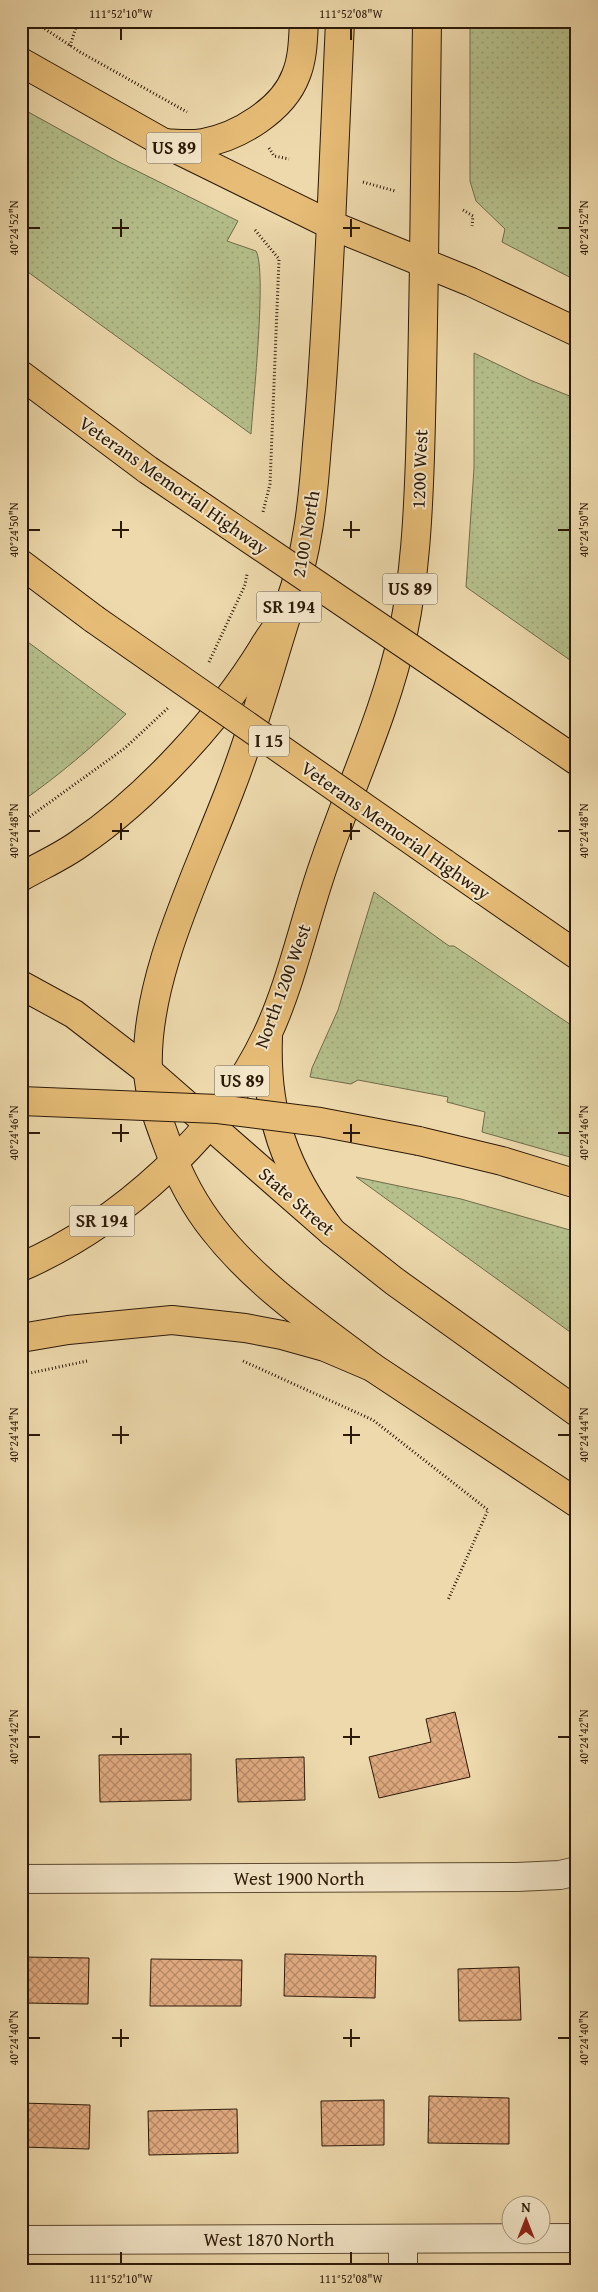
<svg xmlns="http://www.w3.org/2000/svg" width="598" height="2292" font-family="'Gentium Book Plus',serif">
<defs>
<pattern id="grass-dots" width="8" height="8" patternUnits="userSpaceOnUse" patternTransform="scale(1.25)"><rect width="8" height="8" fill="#b5c08c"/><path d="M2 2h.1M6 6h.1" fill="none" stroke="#9ca477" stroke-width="1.8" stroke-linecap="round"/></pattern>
<pattern id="building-cross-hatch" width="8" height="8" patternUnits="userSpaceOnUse" patternTransform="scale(1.25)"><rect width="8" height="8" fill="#e1ab81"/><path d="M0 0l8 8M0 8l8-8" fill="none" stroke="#b78a68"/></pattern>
</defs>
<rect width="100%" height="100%" fill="#edd9ac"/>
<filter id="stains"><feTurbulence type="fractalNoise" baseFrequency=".004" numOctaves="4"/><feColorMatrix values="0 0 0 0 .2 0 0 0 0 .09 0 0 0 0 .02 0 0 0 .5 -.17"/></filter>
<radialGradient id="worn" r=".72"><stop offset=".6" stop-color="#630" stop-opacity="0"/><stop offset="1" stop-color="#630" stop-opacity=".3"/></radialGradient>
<g fill="url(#grass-dots)" stroke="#706c4a">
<polygon points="470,21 577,21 577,281 502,242 505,229 476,201 470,181"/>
<path d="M 21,108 L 117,161 L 238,221 L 227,241 L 256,251 C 267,270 253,403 251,434 L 21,267 Z"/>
<polygon points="474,353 530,380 577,399 577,665 466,587 474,468"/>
<path d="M 21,637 L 126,714 C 93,747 59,775 21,802 Z"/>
<polygon points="374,892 449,946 454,946 577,1029 577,1159 482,1132 485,1112 447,1102 448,1097 358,1080 351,1084 310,1077 312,1068 338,1010"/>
<polygon points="356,1177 461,1199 577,1232 577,1337"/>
</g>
<g fill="url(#building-cross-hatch)" stroke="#2c1907">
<polygon points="455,1712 470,1777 379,1798 369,1757 431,1742 426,1719"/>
<polygon points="191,1754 191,1800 100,1802 99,1755"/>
<polygon points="304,1757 305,1800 238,1802 236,1759"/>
<polygon points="285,1954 376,1956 375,1998 284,1996"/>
<polygon points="23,1957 89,1958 88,2004 23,2003"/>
<polygon points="151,1959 242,1960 241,2006 150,2006"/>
<polygon points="519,1967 521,2020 459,2021 458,1969"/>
<polygon points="429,2096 509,2098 509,2144 428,2143"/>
<polygon points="384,2100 384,2145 322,2146 321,2101"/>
<polygon points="21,2103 90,2105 89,2149 21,2147"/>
<polygon points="237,2109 238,2153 149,2155 148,2111"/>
</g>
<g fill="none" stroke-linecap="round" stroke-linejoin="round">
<defs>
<g id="minor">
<polyline points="21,1879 517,1877 560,1875 577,1871"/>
<polyline points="403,2239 403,2271"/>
<polyline points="21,2240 577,2238"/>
</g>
<g id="major">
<path d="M 164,143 C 177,144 190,145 203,143 C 238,137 283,110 296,75 C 303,58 303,39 304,21"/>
<polyline points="331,225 340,21"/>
<polyline points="424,262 427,21"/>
<polyline points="21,985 74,1014 148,1071 332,1232 394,1281 577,1412"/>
<polyline points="21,1338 68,1330 172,1320 245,1328 282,1335 325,1347 372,1367 577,1503"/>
</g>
<g id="highway">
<polyline points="21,62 164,143 331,225 471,282 577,332"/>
<polyline points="21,375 148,470"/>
<polyline points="21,564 94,619"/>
<path d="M 289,608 C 270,667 254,728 231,787 C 199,872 144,978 148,1070 C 149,1096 159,1122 168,1146 C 179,1176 194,1205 214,1230 C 257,1285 317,1325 372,1367"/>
<polyline points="487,700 577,761"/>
<polyline points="444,863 577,955"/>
<path d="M 21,877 C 40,866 61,857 79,844 C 147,798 220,718 263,648 C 271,634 284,620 289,605 C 308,553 313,500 317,445 C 324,372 327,298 331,225"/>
<path d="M 268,1037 C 265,1114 285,1170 332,1232"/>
<polyline points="419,1141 502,1161 577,1184"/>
<path d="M 21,1267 C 120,1224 221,1133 267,1035 C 292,982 305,917 325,861 C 351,785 386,712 403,633 C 415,575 418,516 420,457 C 422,392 423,327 424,262"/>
</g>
</defs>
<use href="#minor" stroke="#5c4930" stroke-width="30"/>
<use href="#major" stroke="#2c1907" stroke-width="30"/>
<use href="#highway" stroke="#2c1907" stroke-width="30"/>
<g stroke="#2c1907" stroke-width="3" stroke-dasharray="1 2.5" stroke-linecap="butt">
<polyline points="33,21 80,52 187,112"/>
<polyline points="70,46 78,21"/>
<polyline points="269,148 274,156 289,159"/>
<polyline points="363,182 395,191"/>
<polyline points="463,210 473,216 472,226"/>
<polyline points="255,230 279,259 270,484 263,512"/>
<polyline points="209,662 245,585 247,574"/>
<polyline points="21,823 125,748 169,707"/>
<polyline points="243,1361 373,1420 488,1510 448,1600"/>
<polyline points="21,1375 87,1361"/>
</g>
<use href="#minor" stroke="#f3e6c9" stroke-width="28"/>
<use href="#major" stroke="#e6bc76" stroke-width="28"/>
<use href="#highway" stroke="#e6bc76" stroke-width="28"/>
<defs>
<g id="highway-bridge">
<polyline points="148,470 487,700"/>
<polyline points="94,619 444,863"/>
<polyline points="21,1101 218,1109 320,1122 419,1141"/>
</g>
</defs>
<use href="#highway-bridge" stroke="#2c1907" stroke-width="30" stroke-linecap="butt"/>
<use href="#highway-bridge" stroke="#e6bc76" stroke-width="28"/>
</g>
<path fill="none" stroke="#2c1907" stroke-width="2" d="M 121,28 L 121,40M 351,28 L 351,40M 121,219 L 121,237M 351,219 L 351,237M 28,228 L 40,228M 112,228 L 129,228M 343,228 L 360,228M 558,228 L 570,228M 121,521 L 121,538M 351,521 L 351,538M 28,530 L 40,530M 112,530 L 129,530M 343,530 L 360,530M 558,530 L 570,530M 121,823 L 121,840M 351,823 L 351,840M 28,831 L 40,831M 112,831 L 129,831M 343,831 L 360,831M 558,831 L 570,831M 121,1124 L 121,1142M 351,1124 L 351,1142M 28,1133 L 40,1133M 112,1133 L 129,1133M 343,1133 L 360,1133M 558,1133 L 570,1133M 121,1426 L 121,1444M 351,1426 L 351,1444M 28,1435 L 40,1435M 112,1435 L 129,1435M 343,1435 L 360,1435M 558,1435 L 570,1435M 121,1728 L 121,1745M 351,1728 L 351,1745M 28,1737 L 40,1737M 112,1737 L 129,1737M 343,1737 L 360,1737M 558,1737 L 570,1737M 121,2029 L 121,2047M 351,2029 L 351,2047M 28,2038 L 40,2038M 112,2038 L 129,2038M 343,2038 L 360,2038M 558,2038 L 570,2038M 121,2252 L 121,2264M 351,2252 L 351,2264"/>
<g text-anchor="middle" stroke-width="4" stroke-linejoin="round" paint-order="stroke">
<g fill="#f3e6c9" stroke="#685641" stroke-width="1">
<rect x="146.5" y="132.5" width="55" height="31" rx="4"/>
<rect x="382.5" y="573.5" width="55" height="31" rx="4"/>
<rect x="256.5" y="591.5" width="65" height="31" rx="4"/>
<rect x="249" y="725.5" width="40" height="31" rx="4"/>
<rect x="214.5" y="1065.5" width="55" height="31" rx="4"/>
<rect x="69.5" y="1205.5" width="65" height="31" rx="4"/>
</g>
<g font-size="18" font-weight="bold" fill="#2c1907">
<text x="174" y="154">US 89</text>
<text x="410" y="595">US 89</text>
<text x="289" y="613">SR 194</text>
<text x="269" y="747">I 15</text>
<text x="242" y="1087">US 89</text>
<text x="102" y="1227">SR 194</text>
</g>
<g font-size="19" fill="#2c1907" stroke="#f3e6c9">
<text transform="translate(419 469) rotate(-88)" y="7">1200 West</text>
<text transform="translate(174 485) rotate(35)" y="7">Veterans Memorial Highway</text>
<text transform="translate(305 534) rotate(-80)" y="7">2100 North</text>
<text transform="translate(396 830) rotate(35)" y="7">Veterans Memorial Highway</text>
<text transform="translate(282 986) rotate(-70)" y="7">North 1200 West</text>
<text transform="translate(297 1201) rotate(41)" y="7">State Street</text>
<text x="299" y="1885">West 1900 North</text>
<text x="269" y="2246">West 1870 North</text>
</g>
</g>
<rect width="598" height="2292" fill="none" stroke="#edd9ac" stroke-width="55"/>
<g transform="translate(526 2220)"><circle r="24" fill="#f3e6c9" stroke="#a3947b"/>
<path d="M0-4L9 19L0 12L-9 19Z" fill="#8f2418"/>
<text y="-8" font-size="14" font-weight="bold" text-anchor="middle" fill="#2c1907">N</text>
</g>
<rect x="28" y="28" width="542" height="2236" fill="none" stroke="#2c1907" stroke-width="2"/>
<g font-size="12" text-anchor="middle" fill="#2c1907">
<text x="121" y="18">111°52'10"W</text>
<text x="351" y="18">111°52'08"W</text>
<text transform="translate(14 228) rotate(-90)" y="4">40°24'52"N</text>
<text transform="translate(584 228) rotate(-90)" y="4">40°24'52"N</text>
<text transform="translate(14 530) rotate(-90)" y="4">40°24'50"N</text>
<text transform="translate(584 530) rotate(-90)" y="4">40°24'50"N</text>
<text transform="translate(14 831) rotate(-90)" y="4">40°24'48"N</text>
<text transform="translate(584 831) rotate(-90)" y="4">40°24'48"N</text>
<text transform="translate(14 1133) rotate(-90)" y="4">40°24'46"N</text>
<text transform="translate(584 1133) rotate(-90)" y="4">40°24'46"N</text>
<text transform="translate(14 1435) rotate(-90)" y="4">40°24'44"N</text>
<text transform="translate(584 1435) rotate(-90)" y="4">40°24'44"N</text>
<text transform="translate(14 1737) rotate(-90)" y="4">40°24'42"N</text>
<text transform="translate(584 1737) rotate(-90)" y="4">40°24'42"N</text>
<text transform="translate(14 2038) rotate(-90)" y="4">40°24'40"N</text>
<text transform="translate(584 2038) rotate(-90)" y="4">40°24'40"N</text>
<text x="121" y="2283">111°52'10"W</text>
<text x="351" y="2283">111°52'08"W</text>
</g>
<rect width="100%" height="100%" filter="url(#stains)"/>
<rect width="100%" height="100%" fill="url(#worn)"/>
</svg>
